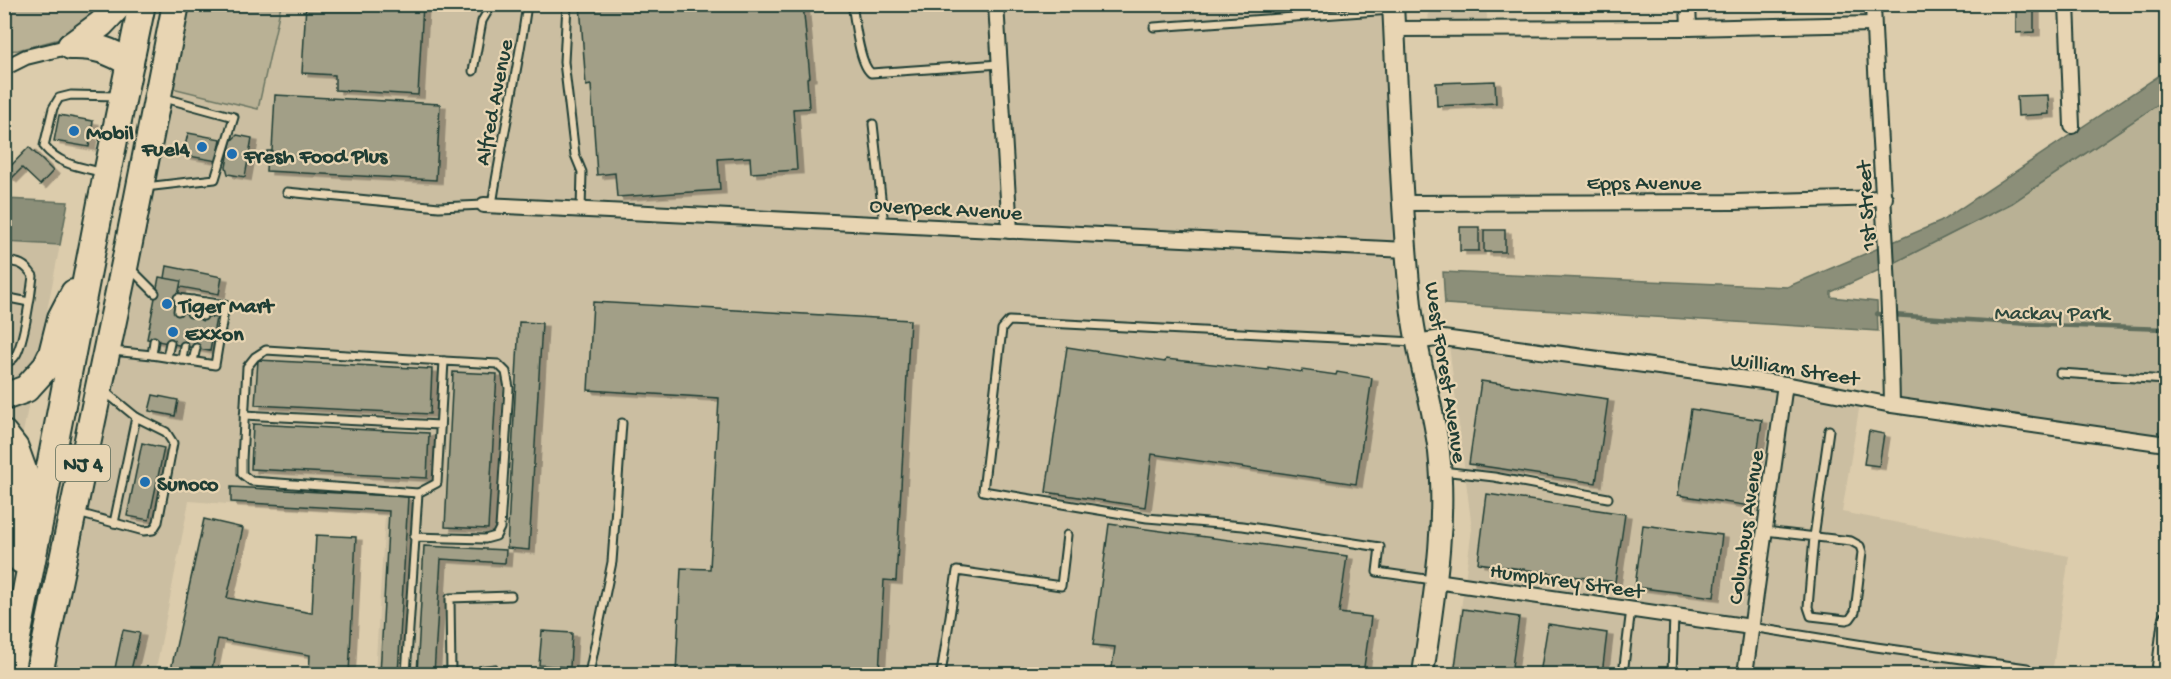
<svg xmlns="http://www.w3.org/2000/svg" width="2171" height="679" font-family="'Gochi Hand',sans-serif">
<defs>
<filter id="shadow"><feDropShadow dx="6" dy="3.5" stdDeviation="0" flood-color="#0004"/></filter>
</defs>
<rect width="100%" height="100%" fill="#dcccac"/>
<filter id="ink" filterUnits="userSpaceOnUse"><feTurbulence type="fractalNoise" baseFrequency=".0167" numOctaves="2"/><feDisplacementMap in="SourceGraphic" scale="12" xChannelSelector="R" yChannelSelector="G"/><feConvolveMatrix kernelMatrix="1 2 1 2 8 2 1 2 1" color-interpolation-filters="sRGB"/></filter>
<g filter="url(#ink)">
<g fill="#cbbea1">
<polygon points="281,5 1393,5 1407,250 1436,436 1423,674 375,674 385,516 189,501 155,674 39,674 160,85 258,108"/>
<polygon points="1428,5 1486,5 1488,31 1429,34"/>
<polygon points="5,242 60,245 5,524"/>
<polygon points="1448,337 1861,397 1842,512 2069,556 2052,674 1452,674 1472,529"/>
</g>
<g fill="#b9b195" stroke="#6c7764" stroke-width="1.5">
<polygon points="4,5 113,5 82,33 18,50 5,51"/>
<polygon points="176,5 281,5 258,109 160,85"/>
<polygon points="2166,99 2166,443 1893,402 1888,266 2012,203"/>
</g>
<g fill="#8c8f79" stroke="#606e5d" stroke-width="1.5">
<polygon points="2166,71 2166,99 2012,203 1888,266 1831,292 1831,297 1877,302 1878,331 1445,304 1443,272 1787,287 1940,222"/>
<polygon points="5,199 68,202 60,245 5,242"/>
</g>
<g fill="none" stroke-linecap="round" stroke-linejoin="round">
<polyline stroke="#606e5d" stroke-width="4.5" points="1877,314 2046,325 2166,329"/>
</g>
<g fill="#a29f87" stroke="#1f3d34" stroke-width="1.5" filter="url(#shadow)">
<polygon points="306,4 423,4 418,95 335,90 335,75 302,73"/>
<polygon points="580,4 803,4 810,77 807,78 809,108 793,109 797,170 751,173 750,157 718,159 720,190 617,197 615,173 597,175 591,85 586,86"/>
<polygon points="2016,4 2034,4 2034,32 2016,33"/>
<polygon points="1495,81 1496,103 1437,106 1436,83"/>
<polygon points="275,95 440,104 436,180 266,171 267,151 272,151"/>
<polygon points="2048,95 2049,114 2018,116 2017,96"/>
<polygon points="59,115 93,121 89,147 54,141"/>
<polygon points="188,133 221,139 217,161 183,155"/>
<polygon points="237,135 252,138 245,177 228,174 226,167 231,141"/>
<polygon points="29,147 53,171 40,185 22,168 11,179 4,173"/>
<rect x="1460" y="227" width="19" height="24"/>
<rect x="1484" y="230" width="21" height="22"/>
<polygon points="167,266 222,277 219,294 164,284"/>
<polygon points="159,277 181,281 175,311 216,318 210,351 147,339"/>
<polygon points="593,302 910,320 896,581 884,580 879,674 676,674 681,568 710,569 719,398 588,390"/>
<polygon points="519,322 542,323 529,550 507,548"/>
<polygon points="1067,347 1165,362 1166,359 1268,370 1268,367 1302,372 1302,370 1336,375 1337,372 1372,378 1356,484 1152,454 1145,507 1046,492"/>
<polygon points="258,360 432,369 430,414 255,405"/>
<polygon points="453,372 497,374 488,529 445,527"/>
<polygon points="1481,381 1608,399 1596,483 1469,464"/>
<polygon points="153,395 178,400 175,416 149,411"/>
<polygon points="1691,409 1762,420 1750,506 1678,495"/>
<polygon points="253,424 429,433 427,478 251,469"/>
<polygon points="1869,431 1884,434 1879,466 1864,464"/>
<polygon points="142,443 164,448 149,520 127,516"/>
<polygon points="231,487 408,497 398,674 380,674 389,511 231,502"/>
<polygon points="1487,494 1625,514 1615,582 1478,563"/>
<polygon points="204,519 243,528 227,598 312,613 316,535 356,537 349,674 309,674 310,655 218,639 211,674 170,674"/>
<polygon points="1109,524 1347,556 1339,613 1371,617 1363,674 1111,674 1115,647 1093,645"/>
<polygon points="1643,525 1722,535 1714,597 1635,587"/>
<polygon points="424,546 506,550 505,563 441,559 434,674 417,674"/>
<polygon points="1463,609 1519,617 1511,674 1454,674"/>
<polygon points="1548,624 1607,633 1602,674 1540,674"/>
<polygon points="123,630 140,633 130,674 114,673"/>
<polygon points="542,631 572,633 570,667 539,665"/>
<polygon points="496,664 496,669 505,668 506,674 480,674 479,666"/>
</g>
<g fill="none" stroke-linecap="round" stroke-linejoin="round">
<defs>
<g id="lane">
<polyline points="567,4 564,62 575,155 582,172 581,210"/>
<path d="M 852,4 C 855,20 859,64 871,73 L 1000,64"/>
<polyline points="1154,27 1391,10"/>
<polyline points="473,71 482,21 492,4"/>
<polyline points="873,124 884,225"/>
<path d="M 101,172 C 79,167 58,164 44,146 L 53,108 L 59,98 L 71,95 L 117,96"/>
<polyline points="145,187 215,179 234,117 161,97"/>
<polyline points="287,192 439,207 484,205"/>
<path d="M 492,205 C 502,138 518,72 527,4"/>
<path d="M 4,261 C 19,262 25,264 33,276 C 31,294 24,341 16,355 C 13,360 10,362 4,363"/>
<polyline points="129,267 155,293"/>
<polyline points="4,297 29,302"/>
<polyline points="178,311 180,298"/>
<polyline points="191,313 193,300"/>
<polyline points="203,316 205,302"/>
<polyline points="1415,342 1009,321 1002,329 983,491 1147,518 1243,526 1380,547 1377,572 1433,580"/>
<polyline points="112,351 152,355 215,365 225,305 178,298"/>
<polyline points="152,355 154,341"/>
<polyline points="167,357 170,343"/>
<polyline points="182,360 184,346"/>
<polyline points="193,361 196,348"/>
<polyline points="2060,373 2166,380"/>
<polyline points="244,415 440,425"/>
<polyline points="1442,471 1494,477 1608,498"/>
<polyline points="418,493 251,481 242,474 242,460 247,367 255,357 266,350 444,361"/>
<polyline points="78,513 144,531 153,530 158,522 173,443 166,432 136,417 103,390"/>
<polyline points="114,523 136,417"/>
<polyline points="1765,531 1851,541 1860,546 1862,552 1855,612 1850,619 1846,620 1811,616 1808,607 1814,537 1829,430"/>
<polyline points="1751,627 1876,647 2027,668"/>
<polyline points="406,674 418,493 437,483 444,361 498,364 506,372 509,388 500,528 496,536 485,539 414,537"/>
<polyline points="451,674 450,598 511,596"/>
<polyline points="589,674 612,562 622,423"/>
<polyline points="941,674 957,571 1061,586 1067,535"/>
<polyline points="1623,674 1631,609"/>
<polyline points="1672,674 1674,615"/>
</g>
<g id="street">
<polyline points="996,4 1010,231"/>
<polyline points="1688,4 1689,28"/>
<path d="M 1873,4 C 1878,138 1890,271 1892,405"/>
<polyline points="2067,4 2072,126"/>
<polyline points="1394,29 1689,28 1873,24"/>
<polyline points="4,68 26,57 71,46"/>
<polyline points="1404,203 1734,202 1885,198"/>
<polyline points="484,205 1407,250"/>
<polyline points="1415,342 1443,338 1785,384 1892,405 2166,444"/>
<polyline points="1436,581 1751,627"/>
<polyline points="1745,674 1785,384"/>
<polyline points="2159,674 2166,619"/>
</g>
<path id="secondary" d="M 1393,4 C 1398,104 1401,205 1411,305 C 1416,355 1433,402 1439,452 C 1447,526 1433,602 1423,674"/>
<g id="highway">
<polyline points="71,46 101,24 120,4"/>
<path d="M 71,46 C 95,45 110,51 130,63"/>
<polyline points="4,397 26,389 45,368 52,354 61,318 74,293"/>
<polyline points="4,434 15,448 24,473 21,560"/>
<polyline points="10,674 101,203 142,4"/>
<polyline points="39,674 125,263 176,4"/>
</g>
</defs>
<use href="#lane" stroke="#1f3d34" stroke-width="11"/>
<use href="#street" stroke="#1f3d34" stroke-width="18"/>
<use href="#secondary" stroke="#1f3d34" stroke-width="24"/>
<use href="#highway" stroke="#1f3d34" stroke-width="30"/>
<use href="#lane" stroke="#e8d5b3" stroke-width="7"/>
<use href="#street" stroke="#e8d5b3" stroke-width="14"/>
<use href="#secondary" stroke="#e8d5b3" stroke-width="20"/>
<use href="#highway" stroke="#e8d5b3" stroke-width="26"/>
</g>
</g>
<g fill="#1f6fb2" stroke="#e8d5b3" stroke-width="2">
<circle cx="74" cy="131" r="6"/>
<circle cx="202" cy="147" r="6"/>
<circle cx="232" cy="154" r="6"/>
<circle cx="167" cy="304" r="6"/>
<circle cx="173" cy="332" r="6"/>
<circle cx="145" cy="482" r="6"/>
</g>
<g text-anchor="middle" stroke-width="4.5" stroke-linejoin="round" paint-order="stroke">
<rect fill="#e8d5b3" stroke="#5b6b5a" stroke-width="1.5" x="56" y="445" width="54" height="36" rx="4.5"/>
<g font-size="21" font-weight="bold" fill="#1f3d34">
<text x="83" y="470">NJ 4</text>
</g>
<g font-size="22" fill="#1f3d34" stroke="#e8d5b3">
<text transform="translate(492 102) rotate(-79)" y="8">Alfred Avenue</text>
<text x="1644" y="189">Epps Avenue</text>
<text transform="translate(1864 206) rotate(-93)" y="8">1st Street</text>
<text transform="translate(946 207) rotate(3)" y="8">Overpeck Avenue</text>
<text transform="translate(1795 367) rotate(9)" y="8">William Street</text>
<text transform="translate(1448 372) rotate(81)" y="8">West Forest Avenue</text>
<text transform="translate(1744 527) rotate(-82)" y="8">Columbus Avenue</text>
<text transform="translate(1567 579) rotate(8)" y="8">Humphrey Street</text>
</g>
<g font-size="22" font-weight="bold" fill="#1f3d34" stroke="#e8d5b3" text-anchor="start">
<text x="86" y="139">Mobil</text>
<text x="190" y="155" text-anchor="end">Fuel4</text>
<text x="244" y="162">Fresh Food Plus</text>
<text x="179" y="312">Tiger Mart</text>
<text x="185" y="340">Exxon</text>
<text x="157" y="490">Sunoco</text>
</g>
<g font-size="22" fill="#2e493e" stroke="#e8d5b3">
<text x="2052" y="319">Mackay Park</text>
</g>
</g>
<rect width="2171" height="679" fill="none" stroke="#e8d5b3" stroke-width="24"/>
<rect x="12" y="12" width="2147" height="655" fill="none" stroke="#1f3d34" stroke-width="2" filter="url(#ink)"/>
</svg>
